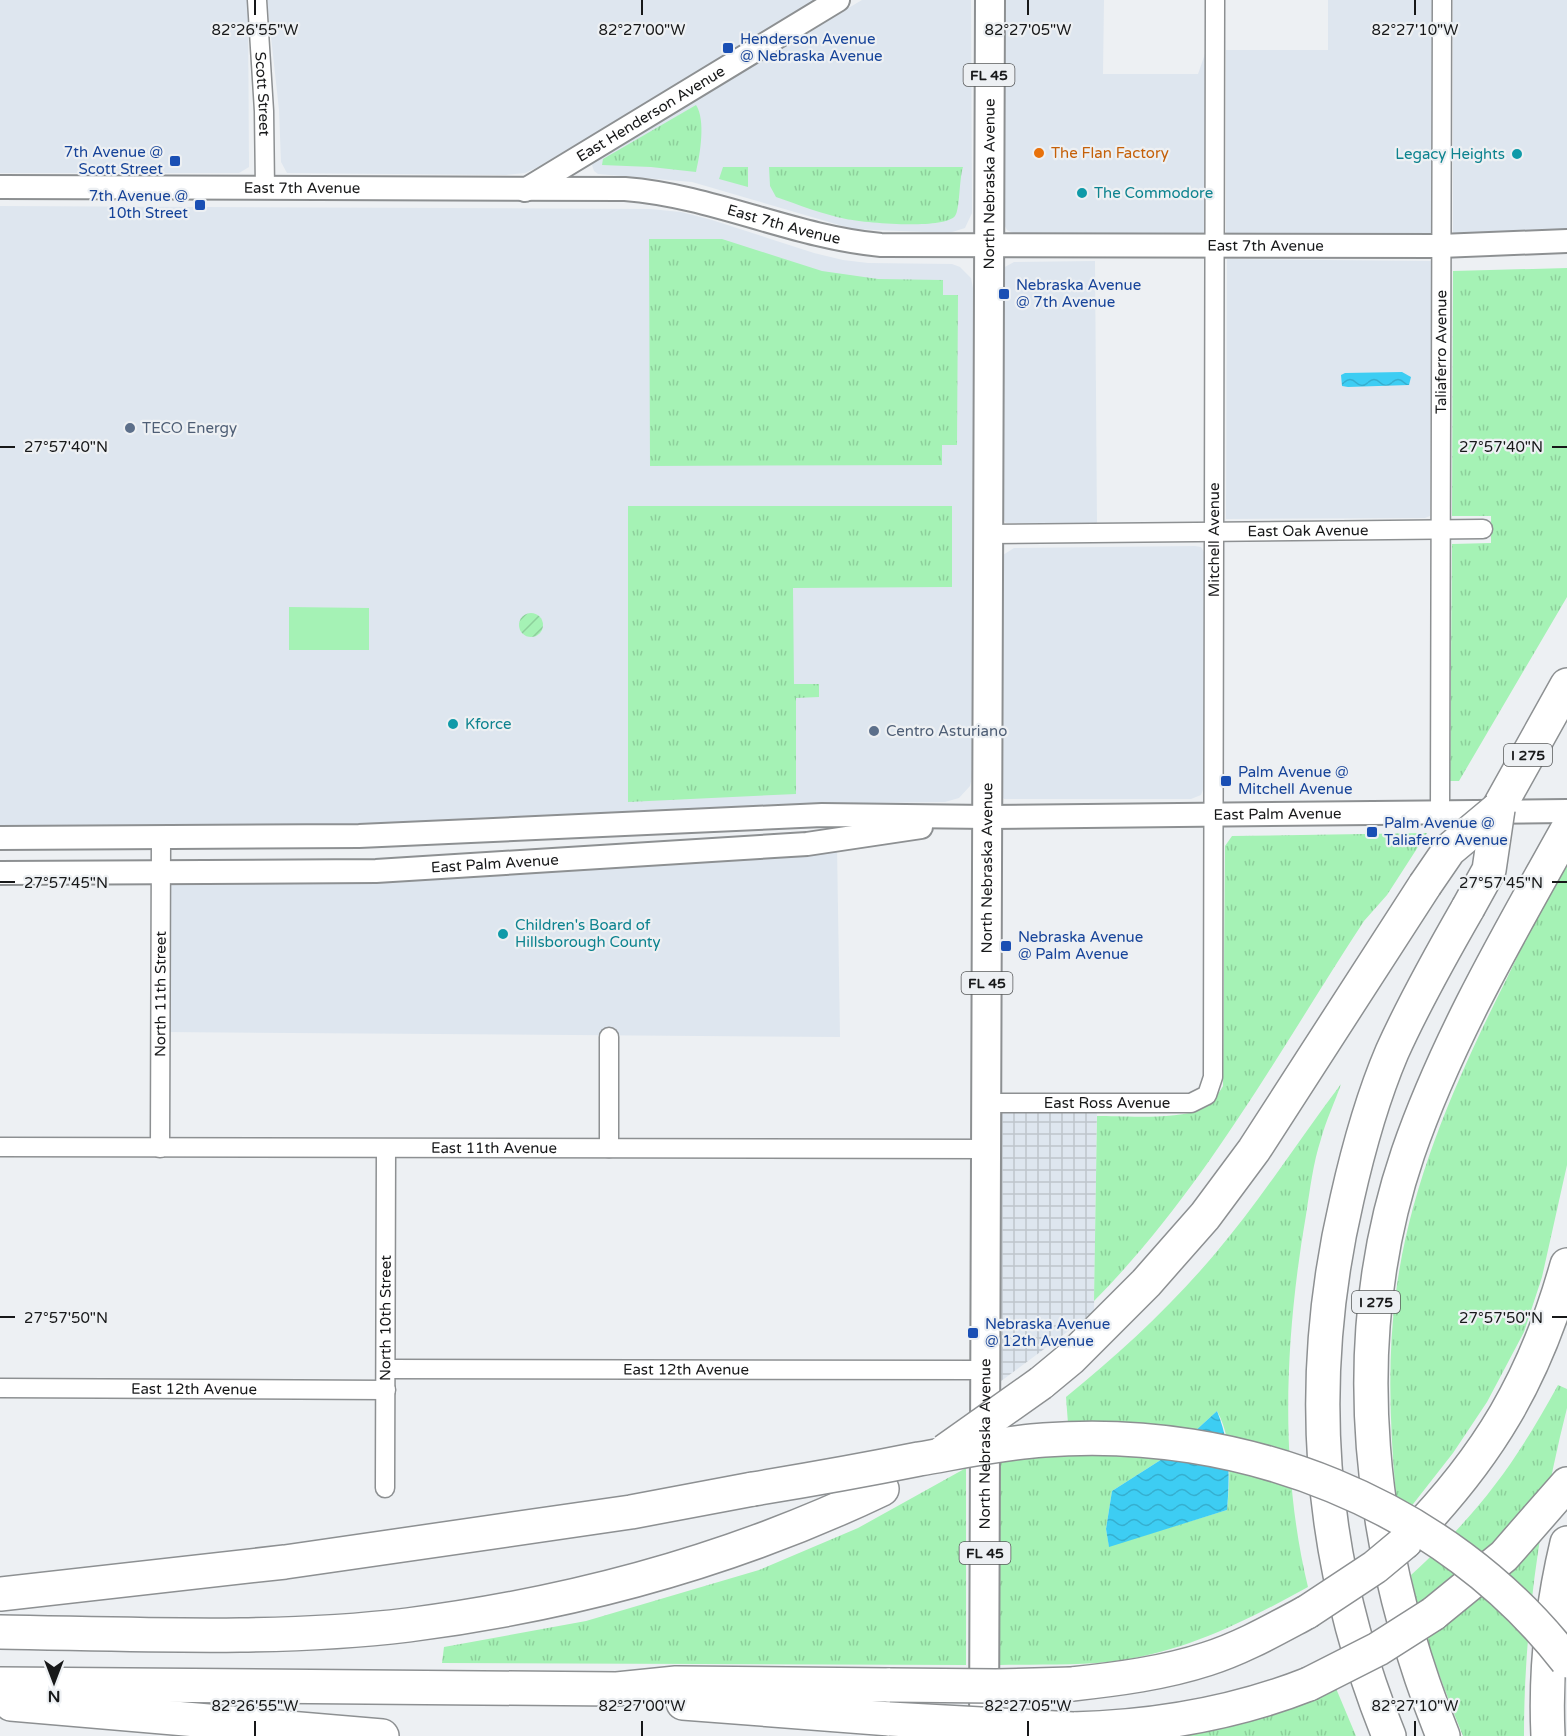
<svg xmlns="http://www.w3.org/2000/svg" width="1567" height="1736" font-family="'Varela Round',sans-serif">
<defs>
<pattern id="industrial-grid" width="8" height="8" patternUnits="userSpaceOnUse" patternTransform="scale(1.5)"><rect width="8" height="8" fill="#dee6ef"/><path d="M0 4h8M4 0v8" fill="none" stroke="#bec5cc"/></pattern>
<pattern id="grass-tufts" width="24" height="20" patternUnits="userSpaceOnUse" patternTransform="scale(1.5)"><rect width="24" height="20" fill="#a5f2b5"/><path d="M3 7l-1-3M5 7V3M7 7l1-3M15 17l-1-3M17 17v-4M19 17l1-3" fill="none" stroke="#8dcf9b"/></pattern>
<pattern id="garden-furrows" width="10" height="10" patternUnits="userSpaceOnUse" patternTransform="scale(1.5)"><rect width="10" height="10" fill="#a5f2b5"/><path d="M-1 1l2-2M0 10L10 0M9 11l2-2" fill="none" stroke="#8dcf9b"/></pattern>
<pattern id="water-waves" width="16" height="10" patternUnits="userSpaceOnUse" patternTransform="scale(1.5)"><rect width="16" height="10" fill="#3dcdf3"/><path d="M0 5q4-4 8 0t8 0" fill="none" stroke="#35afd0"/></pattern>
</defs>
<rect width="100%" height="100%" fill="#edf0f3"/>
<g fill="#dee6ef">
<polygon points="0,0 248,0 249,167 239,173 0,173"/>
<polygon points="267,0 818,0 538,167 525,173 506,175 287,173 281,162 279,110"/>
<polygon points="862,0 971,0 972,213 965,228 949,233 853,229 692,182 598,174 594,171 592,165 599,155"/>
<polygon points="1004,0 1104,0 1103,74 1198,74 1206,51 1204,234 1019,236 1007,230 1004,224"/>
<polygon points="1328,0 1433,0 1432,234 1226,236 1226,50 1328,50"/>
<polygon points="1453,0 1567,0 1567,231 1454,235 1453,232"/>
<polygon points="0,206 650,209 681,212 712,220 814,253 843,260 868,263 952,264 960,267 971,278 973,288 972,778 970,786 959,798 945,802 789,804 337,826 0,826"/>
<polygon points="1227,259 1432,261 1430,516 1425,518 1226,519"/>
<polygon points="1095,261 1097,523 1006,523 1001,517 1003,268 1014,262"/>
<polygon points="1195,546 1201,547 1204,552 1204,787 1201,795 1191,799 1004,799 1000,793 1003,555 1014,548"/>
<polygon points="837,844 840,1037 162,1032 163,877"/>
</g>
<polygon fill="url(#industrial-grid)" points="1097,1107 1094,1312 989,1390 992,1108"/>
<g fill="url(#grass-tufts)" fill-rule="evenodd">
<path d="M 696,105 C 706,120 700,155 696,172 L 651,167 L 602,165 L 603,159 Z"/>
<polygon points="723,167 748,167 748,187 719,179"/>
<path d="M 769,167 L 963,167 C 959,179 960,210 955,216 C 943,230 866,223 846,219 C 822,214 799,205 776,197 L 770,186 Z"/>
<polygon points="649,239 722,239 822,271 878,279 943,280 943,295 958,295 957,445 942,445 942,465 650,466"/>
<polygon points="1567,268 1567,597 1459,781 1450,781 1452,544 1491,543 1491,516 1452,516 1453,271"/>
<polygon points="628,506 952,506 952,587 793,588 794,684 819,684 819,697 796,698 796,794 628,802"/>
<path d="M 1427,833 L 1387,895 L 1364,921 C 1279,1051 1204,1190 1094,1301 L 1097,1116 C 1123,1116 1178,1120 1201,1109 C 1212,1104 1217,1096 1223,1086 L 1225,846 L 1232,836 Z"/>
<path d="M 1567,858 L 1567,1165 L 1542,1277 L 1524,1332 L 1487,1402 L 1453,1453 L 1410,1508 L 1396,1496 C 1390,1428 1387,1359 1396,1292 C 1411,1179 1458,1076 1508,976 C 1527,937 1545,896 1567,858 Z"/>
<path d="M 1341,1084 C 1335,1102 1326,1120 1321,1139 C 1313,1163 1310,1190 1306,1215 C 1285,1336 1279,1467 1308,1587 C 1250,1619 1189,1650 1123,1660 C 1083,1666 1040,1664 1000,1665 L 998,1458 L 1070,1450 L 1066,1397 C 1119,1354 1169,1308 1214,1255 C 1260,1201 1298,1141 1341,1084 ZM 1217,1411 C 1233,1439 1230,1479 1227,1510 L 1109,1546 L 1106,1529 L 1112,1491 L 1170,1454 Z"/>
<path d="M 1558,1385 L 1567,1389 L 1567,1408 C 1540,1515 1524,1626 1524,1736 L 1463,1736 C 1442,1683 1421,1631 1411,1575 C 1478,1514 1515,1464 1558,1385 Z"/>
<polygon points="966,1468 966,1665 442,1663 444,1647 586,1621 759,1570 858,1528"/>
<polygon points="1335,1686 1356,1736 1164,1736"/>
</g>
<polygon fill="#a5f2b5" points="289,607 369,608 369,650 289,650"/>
<circle fill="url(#garden-furrows)" cx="531" cy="625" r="12"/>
<g fill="url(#water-waves)">
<polygon points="1402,372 1411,377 1409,385 1348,387 1342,386 1341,375 1345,373"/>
<path d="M 1217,1411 C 1230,1442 1230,1476 1227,1510 L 1109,1547 L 1106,1529 L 1112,1491 L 1170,1454 Z"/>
</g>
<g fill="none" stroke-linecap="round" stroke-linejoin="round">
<defs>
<g id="minor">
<path id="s1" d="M 257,0 L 264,111 L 265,189"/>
<path id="s2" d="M 987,534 L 1483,529"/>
<path id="s3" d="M 1440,812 L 1442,0"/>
<polyline points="609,1037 609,1148"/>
<path id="s4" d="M 987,1103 L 1191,1103 L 1207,1095 L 1213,1077 L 1215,0"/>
<path id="s5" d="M 0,1147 L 987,1149"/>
<path id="s6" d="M 160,1148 L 161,838"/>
<path id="s7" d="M 386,1369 L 986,1370"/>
<path id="s8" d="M 0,1388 L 386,1390"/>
<path id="s9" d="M 385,1488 L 386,1150"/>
</g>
<g id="tertiary">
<path id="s10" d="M 0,187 L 625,189 C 714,196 793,237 881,245 L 1440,246 L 1567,241"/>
<path id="s11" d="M 525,190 L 838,0"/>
<path id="s12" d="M 0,838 L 359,836 L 822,815 L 988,817 L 1567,811"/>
<path id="s13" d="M 0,873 L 376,871 L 807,844 L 921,827"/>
</g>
<g id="primary">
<path id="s14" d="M 984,1736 L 990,0"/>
</g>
<g id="motorway">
<polyline points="1498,809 1567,685"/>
<polyline points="1041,1383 1070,1359 1146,1283 1205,1216 1254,1150 1425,885"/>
<path d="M 1405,1542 C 1488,1458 1535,1379 1567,1265"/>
<polyline points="0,1594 285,1562 631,1512 753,1489"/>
<polyline points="1433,1614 1504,1556 1567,1484"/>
<path d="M 0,1632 C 133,1634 276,1641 408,1625 C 571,1604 734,1560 882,1489"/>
<polyline points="0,1684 617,1689 676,1683 890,1685"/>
<path d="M 1072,1684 C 1118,1679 1164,1673 1207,1659 C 1242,1648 1275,1629 1307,1612"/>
<polyline points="683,1703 890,1719"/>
<polyline points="11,1704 382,1736"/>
<path d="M 1073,1729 C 1154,1727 1233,1714 1309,1684"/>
<path d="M 1389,1736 C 1318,1561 1304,1383 1347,1199 C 1358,1150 1372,1099 1392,1052 C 1414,1003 1441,955 1468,908"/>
<path d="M 1443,1736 C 1369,1552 1343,1344 1408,1153 C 1447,1040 1509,934 1567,830"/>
<path d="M 1548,1736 C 1545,1671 1552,1606 1567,1543"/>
</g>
</defs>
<use href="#minor" stroke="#8d9092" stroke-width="21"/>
<use href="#tertiary" stroke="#8d9092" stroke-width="26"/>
<use href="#primary" stroke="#8d9092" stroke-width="32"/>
<use href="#motorway" stroke="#8d9092" stroke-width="36"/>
<use href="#minor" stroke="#fff" stroke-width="18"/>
<use href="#tertiary" stroke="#fff" stroke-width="22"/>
<use href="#primary" stroke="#fff" stroke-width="28"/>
<use href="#motorway" stroke="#fff" stroke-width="33"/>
<defs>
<g id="motorway-bridge">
<polyline points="1425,885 1449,850 1498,809"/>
<polyline points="1468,908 1489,870 1498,809"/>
<polyline points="945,1451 1041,1383"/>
<path d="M 753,1489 C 808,1480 864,1470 919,1459 C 960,1452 1002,1443 1044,1440 C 1240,1425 1445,1503 1567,1661"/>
<polyline points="1307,1612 1375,1567 1405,1542"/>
<polyline points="1309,1684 1378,1649 1433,1614"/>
<polyline points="890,1685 996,1686 1072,1684"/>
<polyline points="890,1719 1073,1729"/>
</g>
</defs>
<use href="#motorway-bridge" stroke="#8d9092" stroke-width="36" stroke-linecap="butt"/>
<use href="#motorway-bridge" stroke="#fff" stroke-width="33"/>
</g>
<path fill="none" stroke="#171819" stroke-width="2" d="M 255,0 L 255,15M 642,0 L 642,15M 1028,0 L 1028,15M 1415,0 L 1415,15M 0,447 L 15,447M 1552,447 L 1567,447M 0,882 L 15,882M 1552,882 L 1567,882M 0,1317 L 15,1317M 1552,1317 L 1567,1317M 255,1721 L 255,1736M 642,1721 L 642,1736M 1028,1721 L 1028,1736M 1415,1721 L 1415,1736"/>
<g fill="#1a4fb4" stroke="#edf0f3" stroke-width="2">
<rect x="722" y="42" width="12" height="12" rx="3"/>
<rect x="169" y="155" width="12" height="12" rx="3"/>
<rect x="194" y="199" width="12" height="12" rx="3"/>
<rect x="998" y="288" width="12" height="12" rx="3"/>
<rect x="1220" y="775" width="12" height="12" rx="3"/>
<rect x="1366" y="826" width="12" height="12" rx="3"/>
<rect x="1000" y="940" width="12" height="12" rx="3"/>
<rect x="967" y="1327" width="12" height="12" rx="3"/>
</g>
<circle fill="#e8710a" stroke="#edf0f3" stroke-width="2" cx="1039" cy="153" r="6"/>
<g fill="#0f9aa8" stroke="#edf0f3" stroke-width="2">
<circle cx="1517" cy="154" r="6"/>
<circle cx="1082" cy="193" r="6"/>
<circle cx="453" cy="724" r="6"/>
<circle cx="503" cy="934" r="6"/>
</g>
<g fill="#5c6f8a" stroke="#edf0f3" stroke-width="2">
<circle cx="130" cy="428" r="6"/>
<circle cx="874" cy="731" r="6"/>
</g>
<g text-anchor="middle" stroke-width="4.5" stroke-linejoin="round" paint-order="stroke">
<g fill="#edf0f3" stroke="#57595a" stroke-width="1.5">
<rect x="963.5" y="64" width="51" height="22" rx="4.5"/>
<rect x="1504" y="744" width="48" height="22" rx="4.5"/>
<rect x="961.5" y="972" width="51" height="22" rx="4.5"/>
<rect x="1352" y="1291" width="48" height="22" rx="4.5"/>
<rect x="959.5" y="1542" width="51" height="22" rx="4.5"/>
</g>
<g font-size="14" font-weight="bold" fill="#171819">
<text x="989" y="80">FL 45</text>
<text x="1528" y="760">I 275</text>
<text x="987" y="988">FL 45</text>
<text x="1376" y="1307">I 275</text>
<text x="985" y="1558">FL 45</text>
</g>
<g font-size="15" fill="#164399" stroke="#edf0f3" text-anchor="start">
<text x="740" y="44">Henderson Avenue<tspan x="740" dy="17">@ Nebraska Avenue</tspan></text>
<text x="163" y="157" text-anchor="end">7th Avenue @<tspan x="163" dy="17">Scott Street</tspan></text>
<text x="188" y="201" text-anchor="end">7th Avenue @<tspan x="188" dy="17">10th Street</tspan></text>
<text x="1016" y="290">Nebraska Avenue<tspan x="1016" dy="17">@ 7th Avenue</tspan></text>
<text x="1238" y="777">Palm Avenue @<tspan x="1238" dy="17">Mitchell Avenue</tspan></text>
<text x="1384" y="828">Palm Avenue @<tspan x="1384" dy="17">Taliaferro Avenue</tspan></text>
<text x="1018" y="942">Nebraska Avenue<tspan x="1018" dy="17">@ Palm Avenue</tspan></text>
<text x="985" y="1329">Nebraska Avenue<tspan x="985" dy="17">@ 12th Avenue</tspan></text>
</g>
<g font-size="15" fill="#171819" stroke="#edf0f3">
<text dy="5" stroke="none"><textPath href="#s1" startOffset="94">Scott Street</textPath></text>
<text dy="5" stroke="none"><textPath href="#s11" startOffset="147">East Henderson Avenue</textPath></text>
<text dy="5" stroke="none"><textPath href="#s14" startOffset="1552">North Nebraska Avenue</textPath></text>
<text dy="5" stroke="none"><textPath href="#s10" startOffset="302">East 7th Avenue</textPath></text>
<text dy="5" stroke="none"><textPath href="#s10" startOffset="788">East 7th Avenue</textPath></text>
<text dy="5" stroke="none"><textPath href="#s10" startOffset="1272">East 7th Avenue</textPath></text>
<text dy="5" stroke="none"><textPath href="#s3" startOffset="460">Taliaferro Avenue</textPath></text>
<text dy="5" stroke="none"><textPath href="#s2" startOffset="321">East Oak Avenue</textPath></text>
<text dy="5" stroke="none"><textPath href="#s4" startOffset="778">Mitchell Avenue</textPath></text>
<text dy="5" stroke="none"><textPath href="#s12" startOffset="1278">East Palm Avenue</textPath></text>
<text dy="5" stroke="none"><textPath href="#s13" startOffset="495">East Palm Avenue</textPath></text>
<text dy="5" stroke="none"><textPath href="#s14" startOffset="868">North Nebraska Avenue</textPath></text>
<text dy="5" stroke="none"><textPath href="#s6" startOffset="154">North 11th Street</textPath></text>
<text dy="5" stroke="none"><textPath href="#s4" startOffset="120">East Ross Avenue</textPath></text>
<text dy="5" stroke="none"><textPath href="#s5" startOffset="494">East 11th Avenue</textPath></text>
<text dy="5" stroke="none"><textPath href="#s9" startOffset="170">North 10th Street</textPath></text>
<text dy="5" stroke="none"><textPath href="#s7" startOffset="300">East 12th Avenue</textPath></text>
<text dy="5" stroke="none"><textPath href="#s8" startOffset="194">East 12th Avenue</textPath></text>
<text dy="5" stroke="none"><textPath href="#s14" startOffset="292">North Nebraska Avenue</textPath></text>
</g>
<g font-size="15" fill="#c56008" stroke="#edf0f3" text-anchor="start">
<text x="1051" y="158">The Flan Factory</text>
</g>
<g font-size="15" fill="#0d838f" stroke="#edf0f3" text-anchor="start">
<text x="1505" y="159" text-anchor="end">Legacy Heights</text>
<text x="1094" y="198">The Commodore</text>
<text x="465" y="729">Kforce</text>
<text x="515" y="930">Children's Board of<tspan x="515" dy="17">Hillsborough County</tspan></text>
</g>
<g font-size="15" fill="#4e5e75" stroke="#edf0f3" text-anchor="start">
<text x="142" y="433">TECO Energy</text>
<text x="886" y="736">Centro Asturiano</text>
</g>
</g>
<g font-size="15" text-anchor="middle" fill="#171819" stroke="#edf0f3" stroke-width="4.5" stroke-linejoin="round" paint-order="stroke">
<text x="255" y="35">82°26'55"W</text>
<text x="642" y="35">82°27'00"W</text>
<text x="1028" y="35">82°27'05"W</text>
<text x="1415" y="35">82°27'10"W</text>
<text x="1501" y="452">27°57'40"N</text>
<text x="66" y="452">27°57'40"N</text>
<text x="1501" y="888">27°57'45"N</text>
<text x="66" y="888">27°57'45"N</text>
<text x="1501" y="1323">27°57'50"N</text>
<text x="66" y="1323">27°57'50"N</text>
<text x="255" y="1711">82°26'55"W</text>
<text x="642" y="1711">82°27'00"W</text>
<text x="1028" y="1711">82°27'05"W</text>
<text x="1415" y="1711">82°27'10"W</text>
</g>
<g transform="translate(54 1682) rotate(180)" stroke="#edf0f3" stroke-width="4.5" paint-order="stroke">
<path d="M0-4.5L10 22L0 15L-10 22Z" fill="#171819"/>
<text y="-9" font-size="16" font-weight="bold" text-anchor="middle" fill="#171819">N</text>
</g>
</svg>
